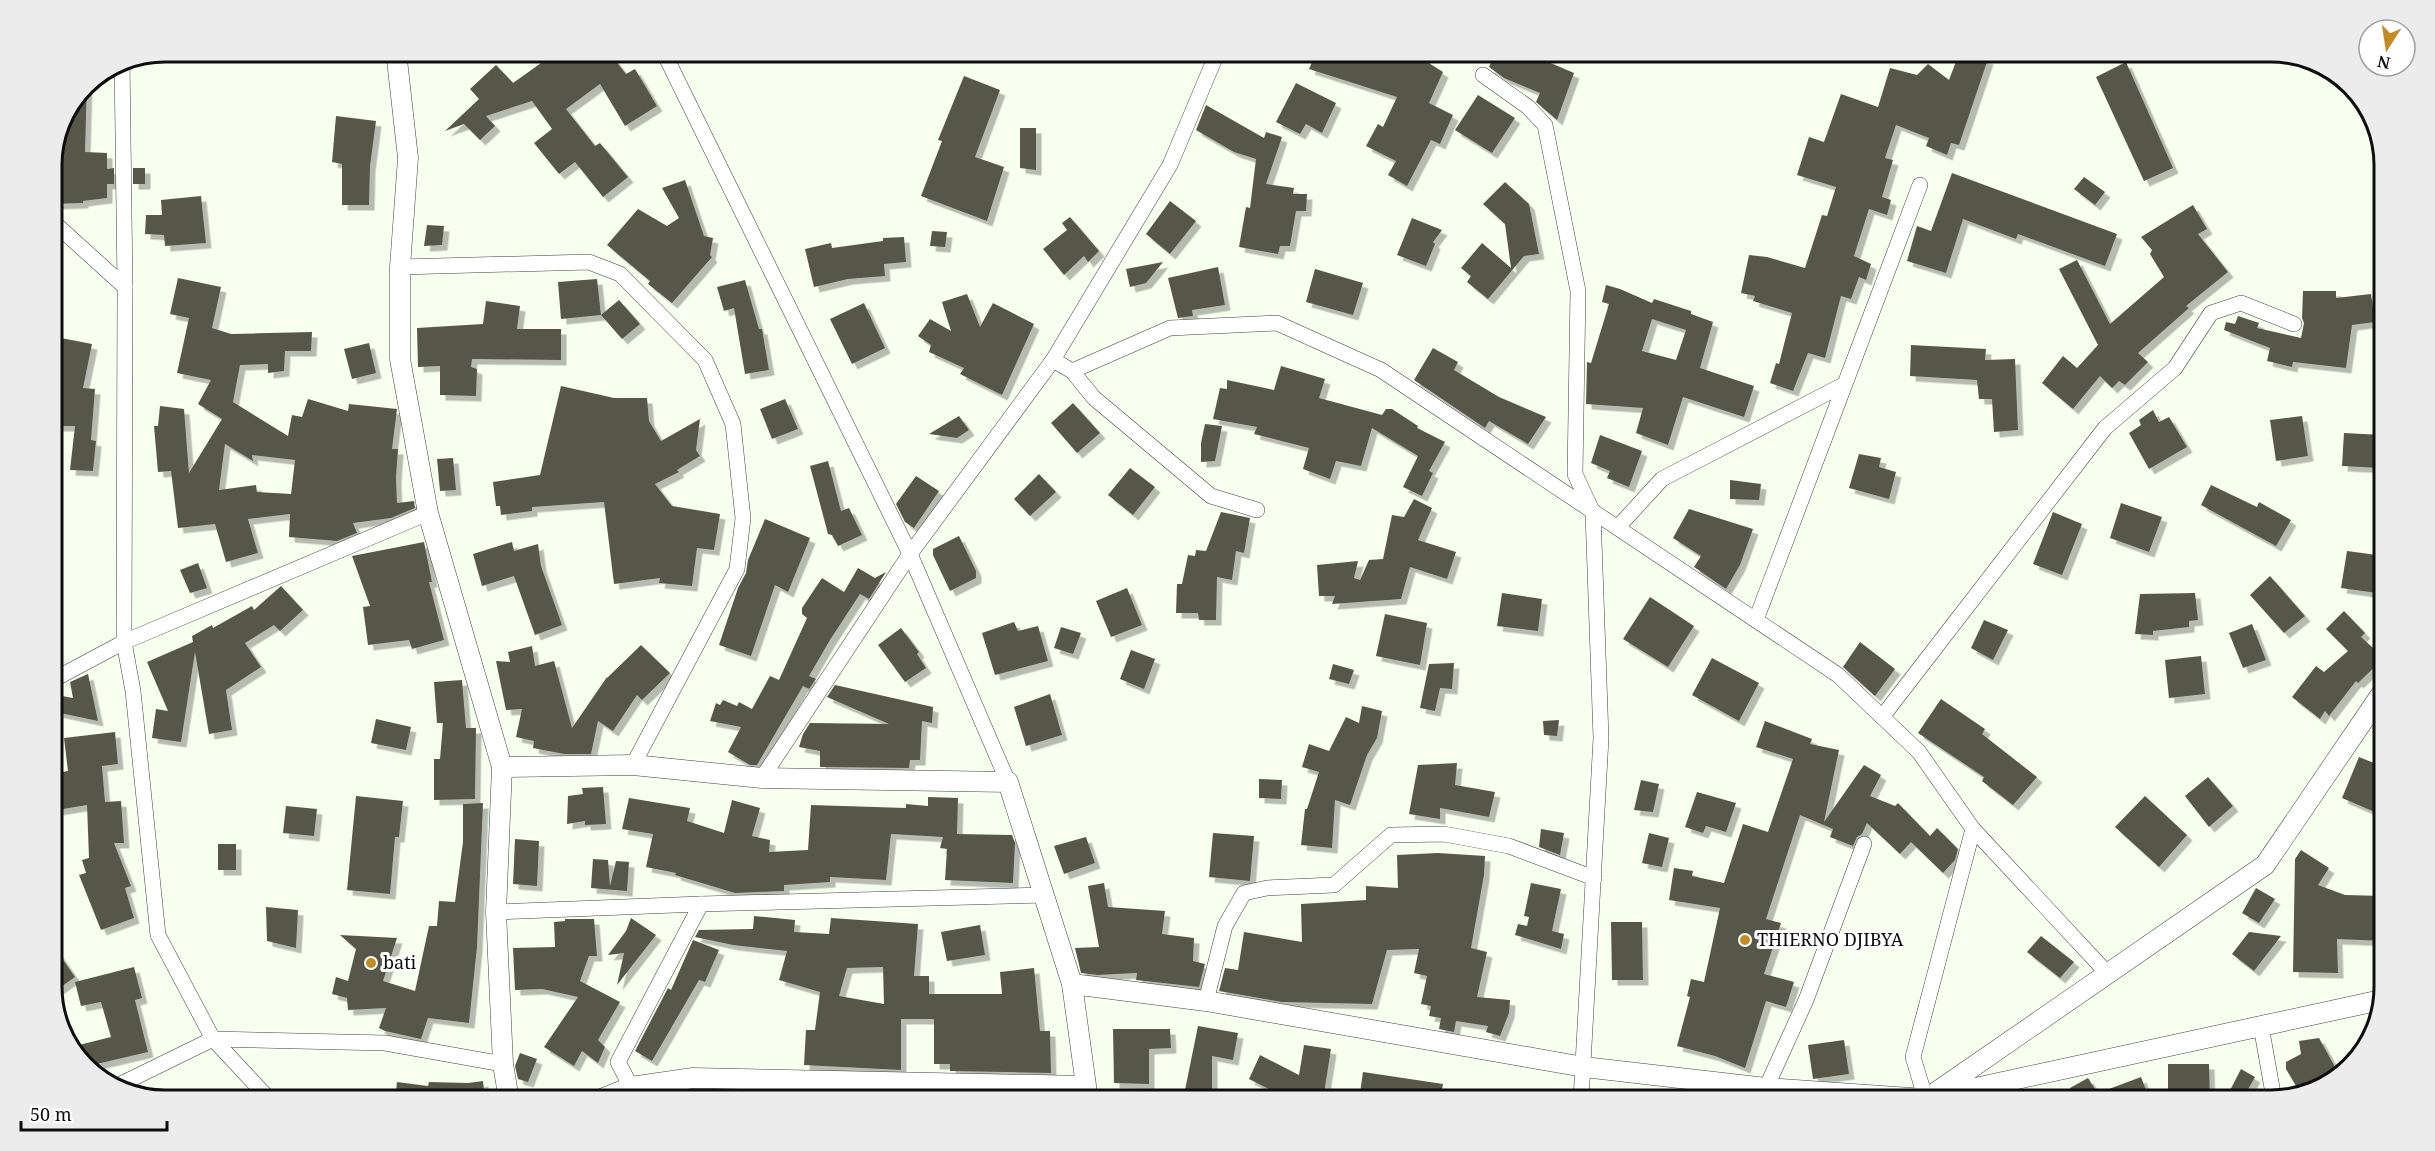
<svg xmlns="http://www.w3.org/2000/svg" width="2435" height="1151" font-family="'Noto Serif',serif">
<defs>
<filter id="shadow"><feDropShadow dx="5.5" dy="5.5" stdDeviation="0" flood-color="#0004"/></filter>
</defs>
<rect width="100%" height="100%" fill="#f7ffef"/>
<g fill="#56574a" fill-rule="evenodd" filter="url(#shadow)">
<polygon points="558,51 608,51 626,74 635,69 657,106 625,126 600,84 566,109 595,146 600,143 628,177 603,197 575,162 559,174 534,143 552,129 532,101 486,116 495,126 480,140 464,124 445,131 479,99 470,89 496,65 513,83"/>
<polygon points="1317,51 1410,51 1443,72 1429,103 1453,115 1440,144 1431,140 1407,186 1388,175 1396,161 1366,146 1378,124 1383,127 1397,97 1309,69"/>
<polygon points="1496,51 1543,51 1539,58 1574,73 1557,120 1536,102 1540,93 1504,78 1489,67"/>
<polygon points="1960,51 1988,59 1959,145 1951,143 1947,155 1926,146 1929,138 1896,125 1885,158 1893,160 1882,197 1891,200 1887,215 1869,209 1854,256 1871,264 1866,280 1859,277 1851,299 1841,296 1825,358 1808,353 1793,391 1770,383 1776,363 1779,364 1792,313 1753,301 1755,296 1741,293 1749,255 1767,257 1805,268 1822,215 1827,216 1836,187 1797,175 1809,137 1824,142 1841,94 1878,107 1890,68 1917,75 1928,64 1949,80"/>
<polygon points="2126,62 2173,168 2144,181 2096,77"/>
<polygon points="964,76 1000,90 975,157 1004,167 987,221 921,196 942,141 938,140"/>
<polygon points="87,82 85,152 107,153 107,169 114,168 114,184 107,184 107,198 83,201 83,203 51,204 51,157 84,84"/>
<polygon points="1296,83 1336,103 1322,133 1306,124 1300,134 1276,122"/>
<polygon points="1478,95 1515,118 1492,153 1455,130"/>
<polygon points="1206,105 1264,138 1266,132 1282,137 1266,184 1294,188 1293,194 1307,194 1306,211 1296,211 1290,246 1280,246 1278,254 1239,247 1246,207 1250,208 1256,159 1234,152 1196,130"/>
<polygon points="336,116 376,121 370,166 369,205 342,205 342,164 332,162"/>
<polygon points="1020,128 1036,128 1036,170 1020,168"/>
<rect x="133" y="168" width="12" height="16"/>
<polygon points="1952,173 2117,234 2105,266 2018,234 2016,239 1963,219 1946,273 1907,261 1917,226 1931,231"/>
<polygon points="2084,177 2105,192 2095,205 2074,189"/>
<polygon points="685,180 704,236 713,238 710,255 712,257 672,303 648,284 650,281 607,245 638,209 667,226 679,218 662,188"/>
<polygon points="1505,182 1529,204 1539,254 1524,256 1488,299 1467,282 1471,276 1461,268 1482,243 1511,268 1505,224 1483,204"/>
<polygon points="201,196 206,243 165,246 164,235 145,234 146,215 162,215 161,200"/>
<polygon points="1170,201 1196,221 1170,254 1146,234"/>
<polygon points="2193,205 2207,229 2198,234 2228,272 2186,306 2189,308 2138,353 2148,362 2125,385 2119,381 2112,388 2100,376 2073,409 2042,383 2063,356 2077,368 2098,345 2059,269 2077,260 2110,324 2164,277 2150,254 2152,250 2141,237"/>
<polygon points="1070,217 1099,251 1088,262 1084,256 1064,275 1043,249 1067,230 1062,223"/>
<polygon points="1412,218 1442,230 1433,242 1435,244 1426,266 1397,255"/>
<polygon points="427,225 444,226 442,245 424,246"/>
<polygon points="932,231 947,232 945,247 930,246"/>
<polygon points="904,237 906,262 884,264 885,276 848,279 814,287 805,249 831,243 832,248 883,241 883,238"/>
<polygon points="1163,262 1146,283 1130,287 1126,269"/>
<polygon points="1218,267 1225,305 1192,310 1193,316 1178,318 1168,278"/>
<polygon points="1315,269 1363,283 1353,315 1306,302"/>
<path d="M 178,278 L 221,287 L 212,328 L 231,334 L 312,332 L 311,351 L 285,351 L 284,371 L 268,373 L 268,364 L 240,365 L 233,402 L 288,436 L 292,415 L 302,417 L 308,399 L 348,411 L 349,404 L 397,409 L 392,449 L 398,449 L 396,477 L 397,503 L 414,501 L 415,508 L 391,518 L 353,523 L 357,533 L 337,541 L 289,537 L 290,514 L 248,519 L 258,553 L 226,562 L 215,524 L 178,528 L 171,471 L 158,472 L 154,426 L 158,426 L 160,406 L 184,409 L 189,473 L 222,419 L 198,404 L 211,380 L 177,373 L 189,318 L 170,314 ZM 225,444 L 253,461 L 252,455 L 295,460 L 291,494 L 257,492 L 256,485 L 219,490 Z"/>
<polygon points="597,279 601,315 561,319 558,282"/>
<polygon points="745,280 759,329 762,329 769,370 745,374 734,308 724,311 717,287"/>
<path d="M 1606,285 L 1620,289 L 1652,303 L 1654,299 L 1691,311 L 1691,314 L 1713,322 L 1700,368 L 1754,386 L 1744,417 L 1683,397 L 1668,445 L 1636,433 L 1643,408 L 1586,404 L 1587,362 L 1591,363 L 1609,304 L 1602,302 ZM 1652,319 L 1686,330 L 1676,360 L 1642,351 Z"/>
<polygon points="2303,291 2336,291 2336,298 2371,294 2375,322 2352,325 2346,368 2293,362 2292,367 2267,361 2270,348 2224,330 2226,322 2235,324 2238,316 2259,323 2257,328 2301,338 2304,323 2302,318"/>
<polygon points="967,294 980,327 993,303 1034,324 1002,395 960,374 964,368 929,352 931,345 918,336 930,319 951,331 942,302"/>
<polygon points="619,300 640,324 622,339 601,315"/>
<polygon points="486,301 520,306 517,329 561,329 561,360 472,359 471,367 477,369 476,396 440,395 440,366 418,367 417,328 483,324"/>
<polygon points="864,303 885,348 852,364 830,319"/>
<polygon points="56,337 92,344 83,388 95,389 91,440 96,441 93,471 70,470 75,426 51,426 51,360"/>
<polygon points="369,343 376,373 352,379 344,349"/>
<polygon points="1911,345 1986,349 1985,360 2015,359 2018,430 1994,432 1992,399 1979,399 1977,380 1910,376"/>
<polygon points="1433,348 1458,362 1454,370 1499,397 1546,417 1528,444 1489,421 1485,428 1414,380"/>
<polygon points="1281,366 1325,379 1319,398 1382,415 1386,409 1392,409 1418,426 1417,428 1445,442 1429,471 1433,473 1422,496 1403,487 1418,456 1372,428 1361,466 1336,461 1330,479 1303,469 1309,448 1254,434 1257,427 1213,419 1220,388 1227,389 1227,380 1274,390"/>
<polygon points="561,386 614,398 647,398 649,421 661,441 700,419 696,450 700,456 677,470 679,472 655,484 672,506 720,514 714,550 697,548 692,586 659,583 660,578 614,584 604,502 532,507 532,511 501,515 500,506 496,506 493,482 540,475"/>
<polygon points="785,399 798,429 772,439 760,409"/>
<polygon points="1073,403 1100,433 1077,453 1051,423"/>
<polygon points="2153,410 2159,422 2169,417 2187,447 2149,469 2129,433 2141,425 2139,420"/>
<polygon points="959,416 969,430 957,438 929,434"/>
<polygon points="2302,416 2308,456 2276,461 2270,420"/>
<polygon points="1205,424 1222,426 1215,461 1201,462 1201,443"/>
<polygon points="2344,433 2382,435 2380,468 2342,466"/>
<polygon points="1600,435 1642,451 1629,487 1607,478 1610,471 1591,463"/>
<polygon points="1859,454 1881,458 1879,467 1896,472 1889,499 1849,488"/>
<polygon points="453,458 456,490 440,491 437,459"/>
<polygon points="828,461 841,511 849,508 862,535 838,546 832,535 828,534 810,466"/>
<polygon points="1130,468 1155,487 1133,515 1108,495"/>
<polygon points="1039,474 1056,492 1030,516 1014,499"/>
<polygon points="916,476 939,491 914,528 905,522 896,504"/>
<polygon points="1730,480 1761,484 1759,500 1730,499"/>
<polygon points="2211,485 2257,507 2259,502 2291,520 2276,546 2201,505"/>
<polygon points="1414,499 1432,508 1418,540 1456,552 1447,579 1410,567 1401,599 1332,604 1335,596 1319,596 1317,565 1358,561 1354,578 1360,580 1369,560 1383,559 1392,515 1404,517"/>
<polygon points="2121,503 2162,517 2149,552 2110,538"/>
<polygon points="1689,509 1753,529 1740,565 1726,589 1694,567 1701,556 1673,538"/>
<polygon points="1221,512 1250,518 1244,553 1236,551 1232,580 1217,577 1216,620 1199,620 1198,613 1176,613 1177,584 1182,584 1188,555 1195,556 1196,550 1206,551"/>
<polygon points="2053,512 2082,524 2062,575 2033,564"/>
<polygon points="765,519 810,538 788,592 775,585 751,656 719,645 738,588 746,573 748,560"/>
<polygon points="959,536 976,571 976,578 950,591 933,555 933,549"/>
<polygon points="424,542 432,582 429,582 444,640 412,649 409,640 368,645 363,607 370,606 352,556"/>
<polygon points="512,542 514,551 538,544 541,566 562,625 535,635 514,576 482,586 473,554"/>
<polygon points="2347,551 2384,556 2384,594 2341,588"/>
<polygon points="198,563 207,588 190,593 180,570"/>
<polygon points="858,568 875,578 886,572 869,599 860,594 830,640 809,676 816,679 809,689 803,686 757,765 750,765 728,752 741,727 710,721 716,703 720,705 723,700 737,706 739,702 752,709 770,676 779,680 807,618 802,614 802,608 822,578 844,592"/>
<polygon points="2270,576 2305,616 2284,633 2250,595"/>
<polygon points="281,586 303,610 280,631 274,625 245,643 261,667 226,690 232,730 209,734 195,652 181,742 152,738 156,709 168,711 147,662 193,642 192,636 212,625 213,628 252,606 254,610"/>
<polygon points="1127,588 1142,625 1111,637 1096,601"/>
<polygon points="1502,593 1542,599 1538,631 1497,626"/>
<polygon points="2195,593 2198,620 2189,621 2189,627 2153,631 2153,635 2135,634 2140,594"/>
<polygon points="1650,597 1694,626 1668,667 1623,639"/>
<polygon points="2344,611 2365,633 2361,637 2384,658 2358,683 2356,681 2329,716 2325,711 2320,719 2292,697 2316,666 2324,672 2348,651 2326,629"/>
<polygon points="1385,614 1427,623 1420,665 1376,656"/>
<polygon points="1984,620 2008,630 1993,660 1971,648"/>
<polygon points="1014,622 1018,631 1038,626 1048,661 995,675 982,633"/>
<polygon points="2252,624 2266,660 2243,668 2229,633"/>
<polygon points="1061,627 1081,633 1073,654 1054,648"/>
<polygon points="901,628 919,652 917,654 926,668 905,682 878,645"/>
<polygon points="1860,642 1895,669 1875,696 1843,667"/>
<polygon points="641,645 670,673 642,700 637,695 613,731 598,721 591,754 564,754 533,748 534,741 516,737 522,709 506,710 496,661 510,662 508,652 532,646 535,666 554,661 572,728 607,677 607,678"/>
<polygon points="1131,650 1155,659 1144,689 1120,679"/>
<polygon points="2201,656 2205,694 2169,698 2165,660"/>
<polygon points="1712,658 1759,683 1739,721 1692,695"/>
<polygon points="1454,663 1452,689 1440,688 1435,711 1420,708 1429,664"/>
<polygon points="1333,664 1354,670 1349,684 1329,679"/>
<polygon points="88,674 98,721 51,711 51,694 73,698 70,682"/>
<polygon points="462,680 466,728 476,728 475,799 434,800 434,759 440,759 443,723 437,723 434,682"/>
<polygon points="835,685 933,707 932,723 922,721 920,760 910,760 909,768 820,767 820,751 799,747 803,734 810,723 889,724 827,697"/>
<polygon points="1050,694 1062,735 1026,746 1014,707"/>
<polygon points="1941,699 1985,729 1982,734 2037,777 2013,805 1982,781 1984,777 1918,733"/>
<polygon points="1362,706 1382,711 1377,738 1367,755 1350,805 1335,800 1332,848 1301,845 1305,809 1307,809 1319,772 1302,767 1309,744 1329,751 1346,717 1359,723"/>
<polygon points="376,719 411,727 406,750 371,743"/>
<polygon points="1559,720 1557,736 1544,735 1543,721"/>
<polygon points="1765,721 1812,739 1810,744 1839,750 1824,822 1864,765 1881,775 1870,796 1895,806 1898,803 1930,836 1937,828 1958,849 1955,860 1943,873 1911,842 1900,854 1867,823 1862,834 1857,837 1853,846 1830,837 1833,829 1800,815 1766,919 1781,923 1764,974 1794,982 1786,1007 1766,1001 1745,1068 1715,1056 1677,1046 1690,997 1687,996 1691,979 1704,982 1720,908 1669,900 1674,868 1693,871 1692,876 1724,883 1743,824 1768,832 1793,759 1756,747"/>
<polygon points="115,732 118,764 102,766 105,802 121,801 124,843 114,843 131,886 125,888 134,918 101,930 79,875 86,873 82,860 89,858 87,805 51,811 51,774 68,771 64,738"/>
<polygon points="2359,757 2384,767 2384,816 2342,798"/>
<polygon points="1457,763 1455,785 1495,792 1489,817 1440,808 1440,819 1409,814 1418,765"/>
<polygon points="2208,777 2233,806 2209,827 2185,796"/>
<polygon points="1259,779 1282,780 1281,799 1259,798"/>
<polygon points="1641,780 1659,784 1653,812 1634,810"/>
<polygon points="603,787 606,824 585,825 585,821 567,824 568,796 583,794 582,788"/>
<polygon points="1697,792 1736,803 1726,832 1706,826 1703,833 1685,827"/>
<polygon points="356,796 403,801 399,837 395,837 390,894 347,890"/>
<polygon points="2145,796 2187,835 2159,867 2115,827"/>
<polygon points="928,797 958,798 957,834 1012,835 1015,843 1013,883 945,880 947,849 940,848 943,837 891,834 886,880 830,877 830,882 784,885 784,891 735,893 675,875 676,873 646,867 653,834 622,829 629,798 690,808 687,821 724,833 732,800 760,808 752,836 770,840 769,852 808,850 811,805 906,808 906,804 928,806"/>
<polygon points="483,803 477,947 469,1023 428,1018 421,1039 385,1031 379,1028 386,1008 348,1010 347,998 332,994 336,977 348,981 356,949 340,935 397,938 383,981 415,991 429,926 437,926 439,901 455,902 463,842 463,804"/>
<polygon points="286,806 317,809 314,836 283,833"/>
<polygon points="1541,829 1564,833 1560,855 1539,847"/>
<polygon points="1213,833 1254,836 1250,881 1209,877"/>
<polygon points="1649,833 1669,838 1662,867 1642,863"/>
<polygon points="1086,837 1095,863 1064,874 1054,846"/>
<polygon points="515,839 539,841 537,886 513,884"/>
<rect x="218" y="844" width="18" height="26"/>
<polygon points="2301,850 2329,868 2318,885 2345,895 2384,896 2384,941 2337,939 2338,973 2293,972 2295,859"/>
<polygon points="1438,853 1485,856 1484,875 1471,948 1487,952 1477,997 1510,1000 1509,1013 1500,1036 1486,1032 1488,1026 1456,1021 1454,1032 1439,1029 1441,1018 1429,1016 1431,1006 1421,1004 1427,976 1414,973 1419,949 1387,950 1372,1004 1282,1002 1219,991 1225,968 1238,970 1244,932 1302,942 1301,904 1366,900 1366,886 1398,888 1397,855"/>
<polygon points="593,859 608,860 610,886 616,861 629,862 627,891 591,888"/>
<polygon points="1104,883 1108,907 1165,911 1162,934 1194,938 1193,961 1205,964 1199,987 1136,980 1137,973 1098,975 1081,973 1075,948 1099,947 1088,886"/>
<polygon points="1531,883 1561,889 1552,931 1564,934 1561,949 1515,935 1518,924 1527,926 1529,917 1524,916"/>
<polygon points="2256,888 2275,899 2259,923 2242,913"/>
<polygon points="266,907 298,910 296,948 267,941"/>
<path d="M 754,916 L 795,920 L 794,932 L 829,934 L 831,918 L 918,924 L 914,976 L 929,976 L 929,994 L 1002,994 L 1000,972 L 1034,968 L 1040,1031 L 1050,1031 L 1051,1073 L 950,1071 L 950,1064 L 934,1064 L 934,1019 L 901,1019 L 901,1070 L 804,1065 L 806,1030 L 815,1030 L 820,992 L 779,980 L 787,951 L 733,945 L 695,937 L 699,930 L 753,929 ZM 883,967 L 884,1004 L 839,996 L 847,968 Z"/>
<polygon points="631,918 656,935 617,985 624,953 608,955 626,931"/>
<polygon points="565,919 594,919 597,956 589,956 580,981 620,1002 598,1040 605,1047 598,1063 582,1051 574,1066 544,1047 578,997 542,989 515,990 513,948 555,947 554,922 565,921"/>
<polygon points="1611,922 1642,922 1643,980 1612,980"/>
<polygon points="980,925 985,955 947,961 941,932"/>
<polygon points="2249,932 2281,936 2254,971 2232,954"/>
<polygon points="2041,936 2074,962 2060,978 2027,952"/>
<polygon points="693,940 719,950 705,982 699,980 652,1061 635,1051 668,988 671,990"/>
<polygon points="51,942 75,977 51,994"/>
<polygon points="134,967 142,998 135,1000 148,1052 88,1066 74,1055 71,1047 111,1037 101,1002 81,1006 75,982"/>
<polygon points="1198,1026 1238,1033 1233,1060 1212,1056 1212,1100 1183,1100"/>
<polygon points="1113,1029 1170,1029 1171,1048 1149,1049 1149,1084 1114,1083"/>
<polygon points="2319,1038 2339,1074 2333,1081 2299,1091 2286,1069 2286,1062 2301,1054 2299,1041"/>
<polygon points="1844,1040 1849,1074 1813,1079 1808,1045"/>
<polygon points="1304,1045 1331,1049 1323,1100 1291,1100 1249,1079 1260,1055 1299,1075"/>
<polygon points="520,1053 537,1059 528,1082 518,1079 515,1066"/>
<polygon points="2168,1064 2209,1064 2210,1099 2168,1099"/>
<polygon points="2241,1069 2255,1077 2242,1100 2225,1100"/>
<polygon points="1363,1072 1443,1084 1440,1100 1359,1100"/>
<polygon points="2141,1077 2150,1100 2076,1100 2070,1088 2088,1078 2097,1092 2093,1095"/>
<polygon points="483,1081 485,1100 395,1100 397,1082 428,1086 429,1082 468,1083"/>
</g>
<g fill="none" stroke-linecap="round" stroke-linejoin="round">
<defs>
<g id="minor">
<polyline points="663,51 910,554 1008,782"/>
<polyline points="122,59 125,287"/>
<polyline points="1483,75 1528,107 1545,125 1578,291 1575,474 1593,513 1601,738 1581,1100"/>
<polyline points="51,220 125,287 124,642 133,691 158,935 213,1039 270,1100"/>
<polyline points="400,267 589,262 620,274 705,360 733,424 743,518 737,569 633,765"/>
<polyline points="1053,360 1072,371 1170,328 1277,323 1381,370 1838,675 1919,752 1973,829 1913,1057 1926,1100"/>
<polyline points="1072,371 1094,398 1211,496 1257,510"/>
<polyline points="1618,527 1662,479 1843,385"/>
<polyline points="1756,620 1920,185"/>
<polyline points="51,681 124,642 428,513"/>
<polyline points="1882,717 2105,428 2175,368 2211,313 2241,303 2294,324"/>
<polyline points="762,778 910,554 1053,360 1170,165 1218,51"/>
<polyline points="1973,829 2108,974"/>
<polyline points="496,912 701,904"/>
<polyline points="1206,1001 1225,926 1244,893 1267,888 1334,885 1391,835 1444,834 1509,846 1594,878"/>
<polyline points="2261,1026 2274,1099"/>
<polyline points="115,1087 213,1039 385,1043 503,1064"/>
<polyline points="631,1087 618,1062 701,904 1045,895"/>
<polyline points="1766,1088 1806,1000 1864,844"/>
<polyline points="895,1100 896,1082"/>
</g>
<g id="tertiary">
<polyline points="396,51 408,158 400,267 400,359 428,513 502,767 496,912 503,1064 509,1100"/>
<polyline points="502,767 633,765 762,778 1008,782 1072,984 1088,1100"/>
<polyline points="1072,984 1206,1001 1584,1067 1766,1088 1925,1099 2381,1000"/>
<polyline points="1935,1093 2265,865 2384,690"/>
<polyline points="599,1100 631,1087 693,1078 1085,1086"/>
</g>
</defs>
<use href="#minor" stroke="#414141" stroke-width="16"/>
<use href="#tertiary" stroke="#414141" stroke-width="21"/>
<use href="#minor" stroke="#fff" stroke-width="15"/>
<use href="#tertiary" stroke="#fff" stroke-width="20"/>
</g>
<g fill="#c18c23" stroke="#fff" stroke-width="2">
<circle cx="1745" cy="940" r="6"/>
<circle cx="371" cy="963" r="6"/>
</g>
<g text-anchor="middle" stroke-width="6" stroke-linejoin="round" paint-order="stroke">
<g font-size="18" fill="#0e0e0e" stroke="#fff" text-anchor="start">
<text x="1757" y="946">THIERNO DJIBYA</text>
<text x="383" y="969">bati</text>
</g>
</g>
<path d="M0 0H2435V1151H0ZM165 62H2271A103 103 0 0 1 2374 165V987A103 103 0 0 1 2271 1090H165A103 103 0 0 1 62 987V165A103 103 0 0 1 165 62Z" fill="#ececec" fill-rule="evenodd"/>
<path fill="none" stroke="#0e0e0e" stroke-width="3" d="M165 62H2271A103 103 0 0 1 2374 165V987A103 103 0 0 1 2271 1090H165A103 103 0 0 1 62 987V165A103 103 0 0 1 165 62Z"/>
<g transform="translate(2387 48) rotate(192)"><circle r="28" fill="#ffffff" stroke="#9f9f9f" stroke-width="1.5"/>
<path d="M0-4.5L10 22L0 15L-10 22Z" fill="#c18c23"/>
<text y="-9" font-size="16" font-weight="bold" text-anchor="middle" fill="#0e0e0e">N</text>
</g>
<path d="M21 1121v9h146v-9" fill="none" stroke="#0e0e0e" stroke-width="3"/>
<text x="30" y="1121" font-size="18" fill="#0e0e0e" stroke="#ffffff" stroke-width="4.5" paint-order="stroke">50 m</text>
</svg>
